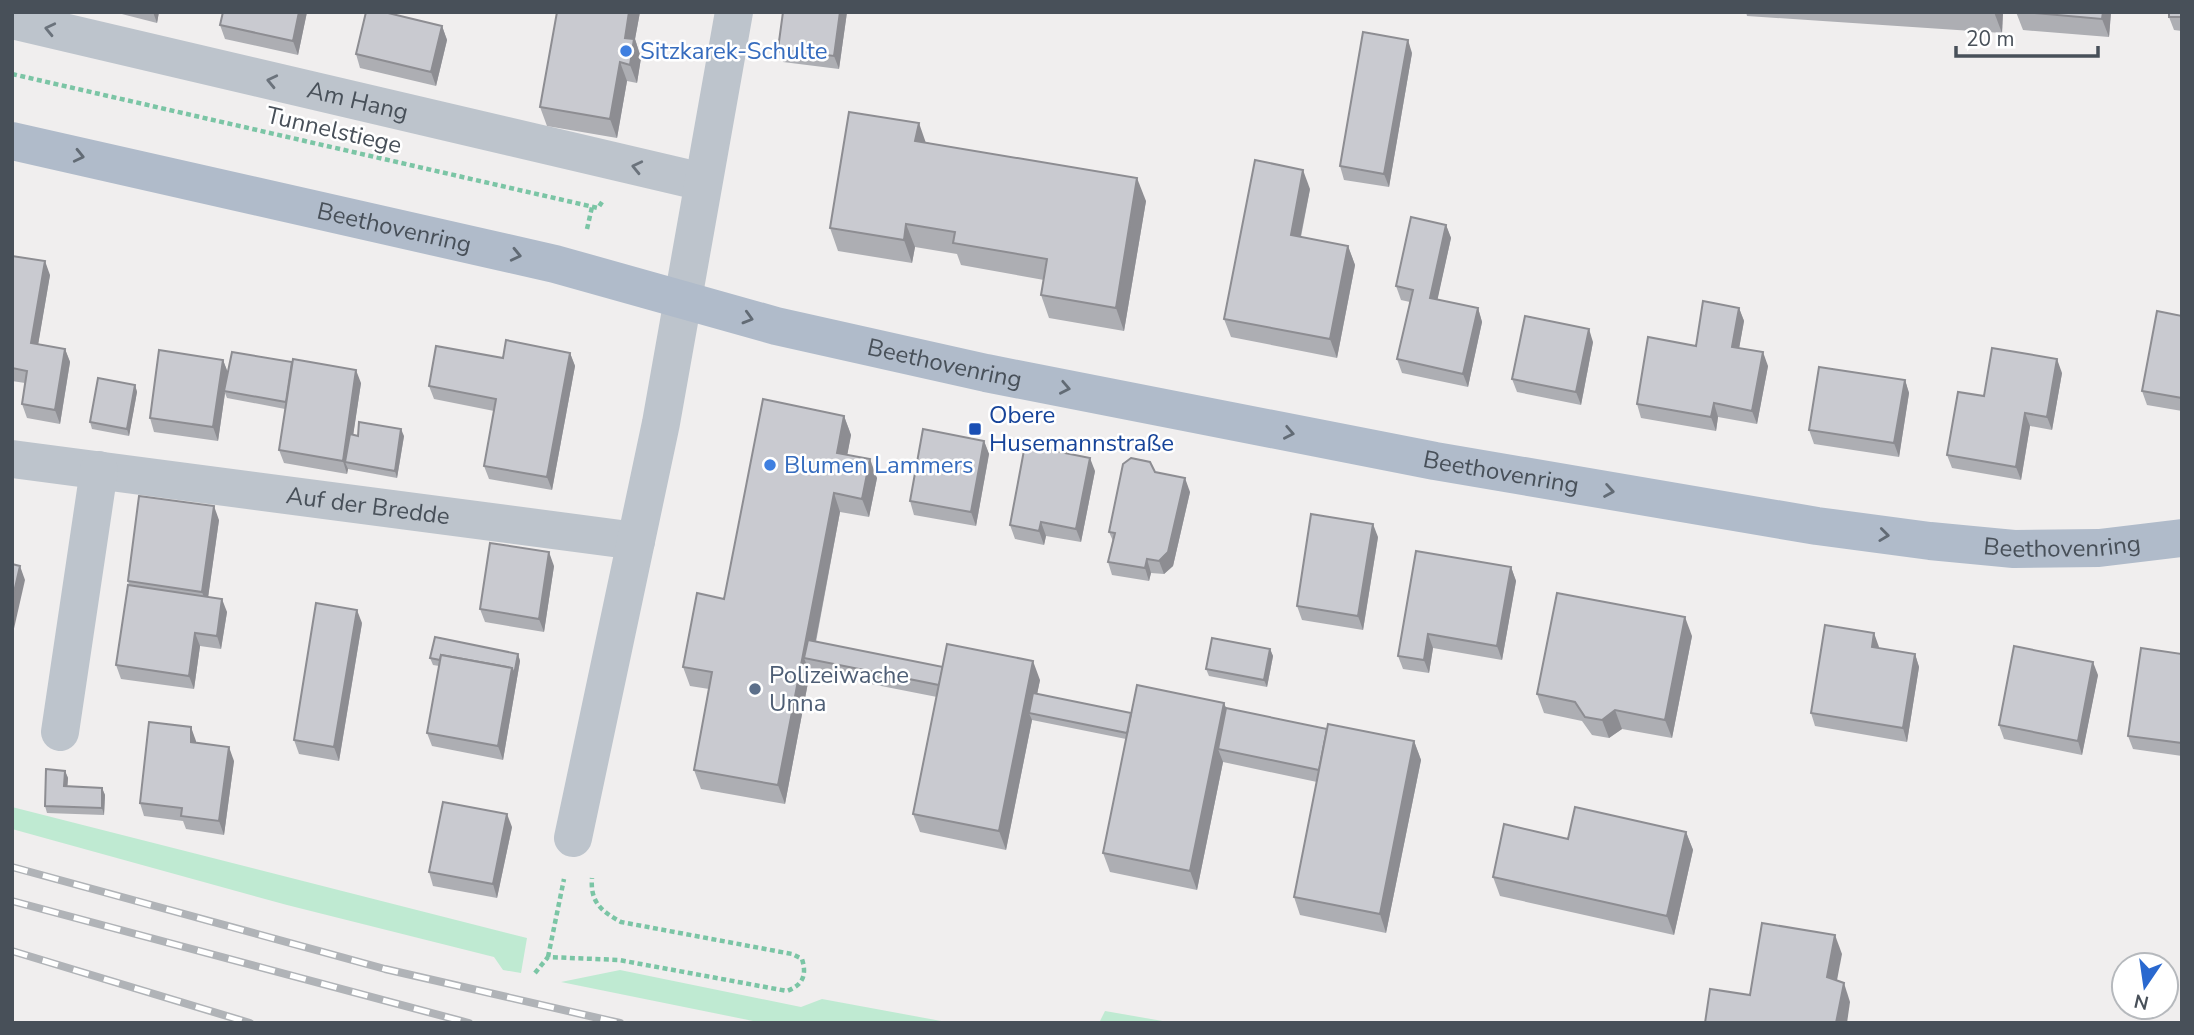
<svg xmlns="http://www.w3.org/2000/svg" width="2194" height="1035" font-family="'Nunito Sans',sans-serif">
<rect width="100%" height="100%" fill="#f0eeee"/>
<g fill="#bfead2">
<polygon points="12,807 527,938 521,973 503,970 494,957 287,905 12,829"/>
<polygon points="620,970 801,1007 822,999 952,1023 763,1023 561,982"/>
<polygon points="1105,1011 1174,1023 1099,1023"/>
</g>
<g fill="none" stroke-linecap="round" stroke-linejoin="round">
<g stroke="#7bc5a5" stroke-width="4.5" stroke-dasharray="5 3.5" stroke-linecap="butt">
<polyline points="12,74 598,208 602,202"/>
<polyline points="587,229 592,207"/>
<polyline points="548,957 564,879"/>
<path d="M 535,973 L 548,957 L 619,960 L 787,991 C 803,985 807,975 802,959 L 792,954 L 621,922 C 601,911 590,902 592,878"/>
</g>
<g stroke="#bdc4cc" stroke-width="38">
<path id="s1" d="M 12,20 L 703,182"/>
<path id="s2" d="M 12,459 L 636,541"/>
<polyline points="60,732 99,470"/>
<polyline points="573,838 661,423 734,12"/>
</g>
<path stroke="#b0bbca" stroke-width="38" id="s3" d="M 12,141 L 555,264 L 776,326 L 986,373 L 1435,461 L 1817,526 L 1930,541 L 2014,549 L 2099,548 L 2182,538"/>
<defs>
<g id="rail">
<polyline points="12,867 385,969 620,1023"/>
<polyline points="12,901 469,1023"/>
<polyline points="12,951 250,1023"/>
</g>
</defs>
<use href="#rail" stroke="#b0b3b7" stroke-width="8"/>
<use href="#rail" stroke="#fff" stroke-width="5" stroke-dasharray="16" stroke-linecap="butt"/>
</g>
<g fill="#adaeb3">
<polygon points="114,12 159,12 157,23"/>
<polygon points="307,12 298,55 225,39 220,25"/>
<polygon points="557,12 640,12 635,39 641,58 637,83 627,81 617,138 547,126 540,107"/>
<polygon points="847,12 839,69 783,62 778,49"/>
<polygon points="1654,12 1680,12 1680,14"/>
<polygon points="1746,12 2003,12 2002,33 1747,16"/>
<polygon points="2016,12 2111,12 2109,37 2023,30"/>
<polygon points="2182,12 2182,31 2174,30 2169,17"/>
<polygon points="442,26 447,40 436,86 360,68 356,54"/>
<polygon points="1412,53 1389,187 1344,180 1340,166"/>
<polygon points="926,142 1146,201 1124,331 1049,318 1041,295 1044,280 961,265 957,254 915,247 912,263 838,251 830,228"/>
<polygon points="1310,189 1301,237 1348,246 1355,265 1337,358 1231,337 1224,319"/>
<polygon points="1446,225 1451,238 1437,300 1478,308 1482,322 1468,387 1402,373 1397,359 1410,302 1401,300 1396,286"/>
<polygon points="12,256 50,275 38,344 65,349 70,362 60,424 27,418 22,404 25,383 12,381"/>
<polygon points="1739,308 1744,321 1739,348 1768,366 1757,424 1718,417 1716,431 1641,418 1637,404 1696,346"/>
<polygon points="2182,316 2182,411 2147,405 2142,391"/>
<polygon points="1593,342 1581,405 1517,392 1512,379"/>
<polygon points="570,353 575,366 552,490 489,479 484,466 494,411 434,399 429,386 503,358"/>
<polygon points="223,360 228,373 361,383 353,435 358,436 404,436 397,478 348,469 347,474 284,463 279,450 285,409 227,398 225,393 218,441 154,432 150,418"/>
<polygon points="2062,373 2052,430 2030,426 2021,480 1952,468 1947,455 1984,396"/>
<polygon points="1905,380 1909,393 1899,457 1814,444 1809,430"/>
<polygon points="135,385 137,392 129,436 92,429 90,422"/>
<polygon points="844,416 851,435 847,455 877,478 869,517 840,512 816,642 943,667 1040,680 1037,694 1131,713 1224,703 1226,708 1327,729 1414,741 1421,760 1386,933 1300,915 1294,897 1317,782 1223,762 1197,890 1110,872 1103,853 1126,739 1032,720 1006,850 920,832 913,814 937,697 810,672 785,804 701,789 694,770 709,689 690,686 683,667"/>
<polygon points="984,441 989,454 976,526 914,515 910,501"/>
<polygon points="1095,471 1081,542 1046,536 1044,545 1015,539 1010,525"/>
<polygon points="1155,472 1190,492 1173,566 1164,574 1151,573 1149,581 1112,575 1108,562 1113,541 1109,532"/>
<polygon points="219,520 208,597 227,612 221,649 200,646 194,689 121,679 116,665 129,586 128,581"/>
<polygon points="1378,537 1363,630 1302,620 1297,606"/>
<polygon points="554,566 544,632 485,622 480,609"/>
<polygon points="1511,567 1516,581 1502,660 1433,648 1429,673 1403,669 1398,656"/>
<polygon points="362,623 339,761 299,754 294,740"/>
<polygon points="1692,636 1672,738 1622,729 1609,738 1592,735 1582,721 1544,713 1537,694"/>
<polygon points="1879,647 1879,649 1915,654 1919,667 1907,742 1815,726 1811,713"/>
<polygon points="1270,649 1273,656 1267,687 1209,676 1206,669"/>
<polygon points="518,654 520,661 503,760 432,746 427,733 439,666 433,665 430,658"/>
<polygon points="2182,654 2182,756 2133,749 2128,736"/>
<polygon points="2098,675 2082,755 2004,739 1999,725"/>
<polygon points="196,741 196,743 234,761 224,835 186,829 183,821 144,816 140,803"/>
<polygon points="65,771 68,778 67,786 102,788 105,795 104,815 47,813 45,806"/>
<polygon points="512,827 497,898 433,886 429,872"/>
<polygon points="1686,832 1693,850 1674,935 1500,896 1493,877 1568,839"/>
</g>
<g fill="#8d8d92">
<polygon points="153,12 159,12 157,23"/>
<polygon points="299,12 307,12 298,55 293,41"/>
<polygon points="629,12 640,12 635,39 641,58 637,83 630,65 625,38"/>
<polygon points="840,12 847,12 839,69 834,56"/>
<polygon points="1994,12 2003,12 2002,33"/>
<polygon points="2103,12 2111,12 2109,37 2102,19"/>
<polygon points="442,26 447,40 436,86 431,72"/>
<polygon points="1408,40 1412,53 1389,187 1384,174"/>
<polygon points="620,62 627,81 617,138 610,119"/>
<polygon points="919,123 927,146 915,141"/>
<polygon points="1303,170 1310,189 1297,254 1291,235"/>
<polygon points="1137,178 1146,201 1124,331 1116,308"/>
<polygon points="906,224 915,247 912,263 904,240"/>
<polygon points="1446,225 1451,238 1435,311 1430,298"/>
<polygon points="1348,246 1355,265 1337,358 1330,339"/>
<polygon points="45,261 50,275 36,357 31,343"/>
<polygon points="1478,308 1482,322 1468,387 1463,374"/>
<polygon points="1739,308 1744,321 1737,360 1732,347"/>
<polygon points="1589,329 1593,342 1581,405 1576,392"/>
<polygon points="65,349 70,362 60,424 55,410"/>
<polygon points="1763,352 1768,366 1757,424 1752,411"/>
<polygon points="570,353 575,366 552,490 547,477"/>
<polygon points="2057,359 2062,373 2052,430 2047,417"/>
<polygon points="223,360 228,373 224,391 225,393 218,441 213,427"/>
<polygon points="356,370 361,383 349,463 345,462 348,469 347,474 343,461"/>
<polygon points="1905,380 1909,393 1899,457 1894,443"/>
<polygon points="135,385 137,392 129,436 127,429"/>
<polygon points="1714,403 1718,417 1716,431 1711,417"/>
<polygon points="2025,413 2030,426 2021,480 2016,467"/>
<polygon points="844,416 851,435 844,472 837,453"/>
<polygon points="401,429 404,436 397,478 395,471"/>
<polygon points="984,441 989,454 976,526 971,512"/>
<polygon points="1090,458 1095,471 1081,542 1076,529"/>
<polygon points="870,459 877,478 869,517 862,499"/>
<polygon points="1185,478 1190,492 1173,566 1164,574 1159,561"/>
<polygon points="834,493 840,512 812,660 804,658 809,671 810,672 785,804 778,785"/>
<polygon points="214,506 219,520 207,605 202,592"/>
<polygon points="1041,522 1046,536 1044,545 1039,531"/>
<polygon points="1373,524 1378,537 1363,630 1358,616"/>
<polygon points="549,552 554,566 544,632 539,619"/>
<polygon points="1147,559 1151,573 1149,581 1145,568"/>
<polygon points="20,566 25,580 13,633 12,601"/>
<polygon points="1511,567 1516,581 1502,660 1497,646"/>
<polygon points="222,599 227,612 221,649 217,636"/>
<polygon points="357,610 362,623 339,761 334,747"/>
<polygon points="1685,617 1692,636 1672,738 1665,720"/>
<polygon points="195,633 200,646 194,689 189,676"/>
<polygon points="1874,633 1879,647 1877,661 1872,647"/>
<polygon points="1428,634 1433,648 1429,673 1424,660"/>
<polygon points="1270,649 1273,656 1267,687 1264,680"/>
<polygon points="518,654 520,661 503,760 498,746 512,668"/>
<polygon points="1915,654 1919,667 1907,742 1903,728"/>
<polygon points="1033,661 1040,680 1033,714 1029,713 1032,720 1006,850 999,831"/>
<polygon points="2093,662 2098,675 2082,755 2078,741"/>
<polygon points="1224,703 1231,722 1218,749 1223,762 1197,890 1190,871"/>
<polygon points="1615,710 1622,729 1609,738 1602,720"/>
<polygon points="191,727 196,741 196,755 191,742"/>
<polygon points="1414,741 1421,760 1386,933 1380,914"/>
<polygon points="229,747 234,761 224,835 219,821"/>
<polygon points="65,771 68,778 67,793 64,786"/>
<polygon points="102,788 105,795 104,815 102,808"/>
<polygon points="507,814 512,827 497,898 493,884"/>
<polygon points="1686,832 1693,850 1674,935 1667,916"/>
<polygon points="1835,935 1842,954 1834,996 1827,977"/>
<polygon points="1844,983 1850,1002 1847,1023 1836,1023"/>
</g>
<g fill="#c9cad0" stroke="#8d8d92" stroke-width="2">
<polygon points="223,12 299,12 293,41 220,25"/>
<polygon points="366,12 384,12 442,26 431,72 356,54"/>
<polygon points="557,12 629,12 625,38 634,39 630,65 620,62 610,119 540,107"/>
<polygon points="783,12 840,12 834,56 778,49"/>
<polygon points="2024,12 2103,12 2102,19"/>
<rect x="2169" y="12" width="13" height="5"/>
<polygon points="1363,32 1408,40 1384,174 1340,166"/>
<polygon points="849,112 919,123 915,141 1137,178 1116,308 1041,295 1047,259 953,243 955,232 906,224 904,240 830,228"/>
<polygon points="1255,160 1303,170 1291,235 1348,246 1330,339 1224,319"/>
<polygon points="1411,217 1446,225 1430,298 1478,308 1463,374 1397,359 1413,290 1396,286"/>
<polygon points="12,256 45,261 31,343 65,349 55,410 22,404 27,371 12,368"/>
<polygon points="1703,301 1739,308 1732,347 1763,352 1752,411 1714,403 1711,417 1637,404 1648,337 1696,346"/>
<polygon points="2157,311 2182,316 2182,398 2142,391"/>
<polygon points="1525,316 1589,329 1576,392 1512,379"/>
<polygon points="506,340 570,353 547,477 484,466 496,399 429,386 436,346 503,358"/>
<polygon points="1992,348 2057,359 2047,417 2025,413 2016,467 1947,455 1958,392 1984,396"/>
<polygon points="159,350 223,360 213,427 150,418"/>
<polygon points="232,352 292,362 286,402 224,391"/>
<polygon points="293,359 356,370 343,461 279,450"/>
<polygon points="1819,367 1905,380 1894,443 1809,430"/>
<polygon points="98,378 135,385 127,429 90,422"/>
<polygon points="763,399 844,416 837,453 870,459 862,499 834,493 778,785 694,770 712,672 683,667 697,593 724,599"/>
<polygon points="359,422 401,429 395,471 345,462 350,434 358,436"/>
<polygon points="923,429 984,441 971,512 910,501"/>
<polygon points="1025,445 1090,458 1076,529 1041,522 1039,531 1010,525"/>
<polygon points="1131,458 1150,462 1155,472 1185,478 1168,552 1159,561 1147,559 1145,568 1108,562 1115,533 1109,532 1123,464"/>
<polygon points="139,496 214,506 202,592 128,581"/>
<polygon points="1311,514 1373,524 1358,616 1297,606"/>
<polygon points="490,543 549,552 539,619 480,609"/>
<polygon points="1416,551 1511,567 1497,646 1428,634 1424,660 1398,656"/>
<polygon points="12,564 20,566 12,601"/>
<polygon points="128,585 222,599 217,636 195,633 189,676 116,665"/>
<polygon points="1557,593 1685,617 1665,720 1615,710 1602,720 1585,717 1575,702 1537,694"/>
<polygon points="316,603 357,610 334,747 294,740"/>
<polygon points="1825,625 1874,633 1872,647 1915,654 1903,728 1811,713"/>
<polygon points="435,637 518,654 514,675 512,668 441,655 440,660 430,658"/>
<polygon points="1212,638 1270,649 1264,680 1206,669"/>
<polygon points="808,640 943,667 939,685 804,658"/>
<polygon points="947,644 1033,661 999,831 913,814"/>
<polygon points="2014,646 2093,662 2078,741 1999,725"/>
<polygon points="2141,648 2182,654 2182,743 2128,736"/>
<polygon points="441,655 512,668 498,746 427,733"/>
<polygon points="1137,685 1224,703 1190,871 1103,853"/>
<polygon points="1033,693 1131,713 1127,733 1029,713"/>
<polygon points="1226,708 1327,729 1319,770 1218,749"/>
<polygon points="149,722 191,727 191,742 229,747 219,821 181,816 182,808 140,803"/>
<polygon points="1328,724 1414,741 1380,914 1294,897"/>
<polygon points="46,769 65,771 64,786 102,788 102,808 45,806"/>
<polygon points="443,802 507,814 493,884 429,872"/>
<polygon points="1575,807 1686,832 1667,916 1493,877 1504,824 1568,839"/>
<polygon points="1762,923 1835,935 1827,977 1844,983 1836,1023 1705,1023 1710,989 1750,995"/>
</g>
<defs><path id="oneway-chevron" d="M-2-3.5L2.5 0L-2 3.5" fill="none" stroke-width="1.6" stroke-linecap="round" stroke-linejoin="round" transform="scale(1.75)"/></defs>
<g stroke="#6b737c">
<use href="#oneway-chevron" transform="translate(50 29) rotate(-167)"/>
<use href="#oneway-chevron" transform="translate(272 81) rotate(-167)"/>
<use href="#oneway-chevron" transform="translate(637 167) rotate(-167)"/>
</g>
<g stroke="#626b75">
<use href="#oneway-chevron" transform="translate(79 156) rotate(13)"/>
<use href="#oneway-chevron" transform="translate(516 255) rotate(13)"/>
<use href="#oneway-chevron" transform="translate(748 318) rotate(16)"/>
<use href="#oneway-chevron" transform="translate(1065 388) rotate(11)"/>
<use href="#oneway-chevron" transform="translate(1289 433) rotate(11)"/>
<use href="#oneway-chevron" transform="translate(1609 491) rotate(10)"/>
<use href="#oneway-chevron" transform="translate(1884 535) rotate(7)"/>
</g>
<g fill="#3f7fe0" stroke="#fff" stroke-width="2.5">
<circle cx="626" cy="51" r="7"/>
<circle cx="770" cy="465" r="7"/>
</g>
<rect fill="#1a4fb4" stroke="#fff" stroke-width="2.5" x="968" y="422" width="14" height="14" rx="3.5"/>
<circle fill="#5c6f8a" stroke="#fff" stroke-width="2.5" cx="755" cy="689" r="7"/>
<g text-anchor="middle" stroke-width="5" stroke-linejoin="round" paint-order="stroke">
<g font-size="24" fill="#366cbe" stroke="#fff" text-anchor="start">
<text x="640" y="59">Sitzkarek-Schulte</text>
<text x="784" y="473">Blumen Lammers</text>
</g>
<g font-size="24" fill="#485059" stroke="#fff">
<text dy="8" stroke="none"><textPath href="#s1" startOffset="355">Am Hang</textPath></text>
<text transform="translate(334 130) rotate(13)" y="8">Tunnelstiege</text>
<text dy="8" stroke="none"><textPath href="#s3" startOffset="392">Beethovenring</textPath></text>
<text dy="8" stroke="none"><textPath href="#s3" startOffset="959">Beethovenring</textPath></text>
<text dy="8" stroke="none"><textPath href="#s3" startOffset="1526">Beethovenring</textPath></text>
<text dy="8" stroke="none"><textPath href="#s2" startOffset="359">Auf der Bredde</textPath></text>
<text dy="8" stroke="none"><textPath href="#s3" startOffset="2093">Beethovenring</textPath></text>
</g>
<g font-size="24" fill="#164399" stroke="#fff" text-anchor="start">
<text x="989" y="423">Obere<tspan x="989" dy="28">Husemannstraße</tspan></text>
</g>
<g font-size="24" fill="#4e5e75" stroke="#fff" text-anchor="start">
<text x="769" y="683">Polizeiwache<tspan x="769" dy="28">Unna</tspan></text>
</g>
</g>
<rect width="2194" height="1035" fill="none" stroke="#485059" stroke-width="28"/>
<g transform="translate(2145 986) rotate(193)"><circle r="33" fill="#ffffff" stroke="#b6b9bd" stroke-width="2"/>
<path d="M0-5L12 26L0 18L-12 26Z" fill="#2968cf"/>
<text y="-10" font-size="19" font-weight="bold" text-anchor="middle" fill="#485059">N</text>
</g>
<path d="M1956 46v10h142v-10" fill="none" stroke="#485059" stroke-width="3.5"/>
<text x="1966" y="46" font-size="21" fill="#485059" stroke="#ffffff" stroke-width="5" paint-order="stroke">20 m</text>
</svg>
